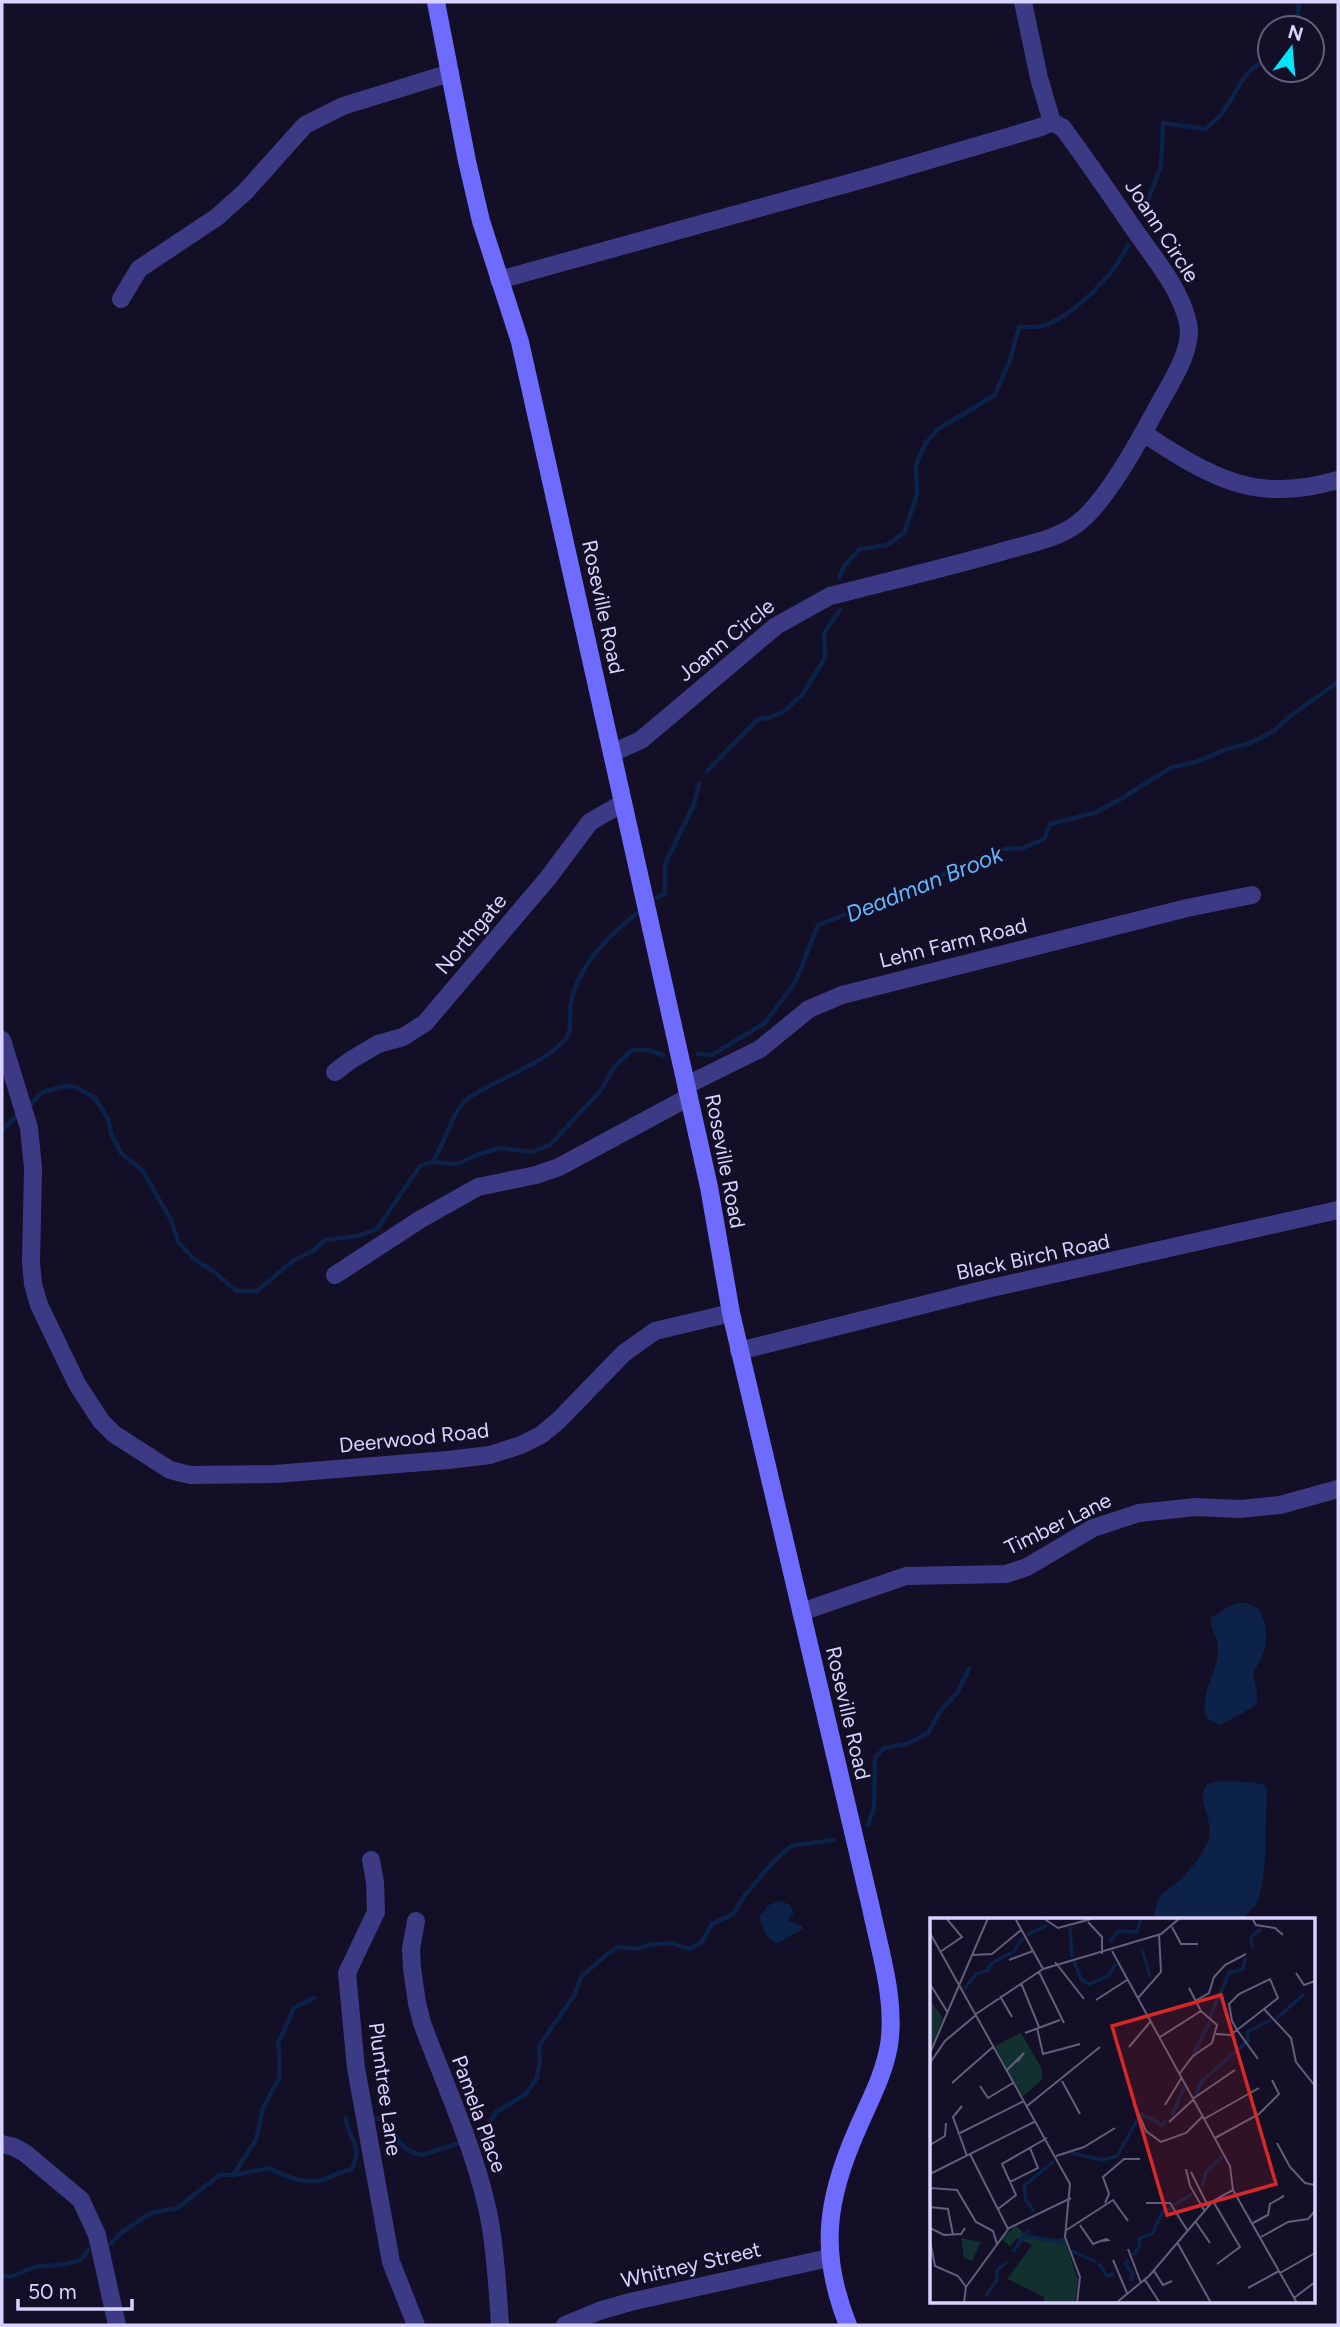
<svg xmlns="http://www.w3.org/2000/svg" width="1340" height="2327" font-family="Figtree,sans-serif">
<rect width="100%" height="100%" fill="#130f26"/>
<g fill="#0c2248">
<path d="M 1238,1603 L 1247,1603 L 1259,1609 C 1267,1623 1269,1641 1262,1657 C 1260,1662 1256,1666 1254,1672 C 1252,1683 1261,1693 1256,1704 C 1255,1707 1223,1724 1219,1725 L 1206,1718 C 1201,1686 1216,1679 1218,1651 C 1219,1639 1210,1630 1211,1618 L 1230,1606 Z"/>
<path d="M 1221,1781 L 1249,1782 L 1263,1784 L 1267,1790 C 1265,1821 1268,1869 1259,1897 C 1257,1906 1248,1913 1242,1919 L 1153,1919 C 1155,1912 1156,1904 1159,1898 C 1162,1892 1170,1889 1175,1884 C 1189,1872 1201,1858 1208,1841 C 1216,1820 1194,1802 1207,1784 Z"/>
<path d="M 779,1901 L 789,1904 L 794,1913 L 787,1920 L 802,1926 L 803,1929 L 778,1943 C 767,1942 762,1926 759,1916 L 769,1905 Z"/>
</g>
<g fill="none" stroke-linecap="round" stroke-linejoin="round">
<g stroke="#0c2248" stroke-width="4.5">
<polyline points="1297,28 1299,2"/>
<path d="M 1143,213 L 1161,166 L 1163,123 L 1205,129 C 1211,124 1218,119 1222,113 C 1238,92 1242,68 1270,59"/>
<path d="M 839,578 L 844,566 L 860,549 L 887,545 L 904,533 L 917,495 L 916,465 L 925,444 L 938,429 L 995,395 L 1011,357 L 1019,327 C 1027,327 1038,328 1046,325 C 1076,313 1115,274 1128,245"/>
<polyline points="707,771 758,719 768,718 783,712 802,695 825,658 824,633 840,610"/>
<polyline points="657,898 665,893 665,864 694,804 699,784"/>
<polyline points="698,1054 712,1055 765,1023 796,981 818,925 862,908 886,903 908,895 960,865 1003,849 1023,848 1044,839 1050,824 1094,813 1119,800 1172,767 1196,762 1227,749 1250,743 1274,731 1289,717 1338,682"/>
<polyline points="29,1107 39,1095 46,1091 69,1086 78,1088 95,1098 108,1119 111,1134 121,1153 143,1171 172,1222 178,1242 194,1259 213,1271 237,1291 257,1291 293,1261 314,1250 325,1240 358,1236 377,1229 420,1166 431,1162 457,1164 479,1154 500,1148 532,1152 550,1145 602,1089 614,1067 632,1050 648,1050 663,1055"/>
<polyline points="2,1130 19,1114"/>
<path d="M 432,1162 C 448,1141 449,1110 473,1095 C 496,1080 556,1058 568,1035 C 572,1027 569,1013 571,1003 C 577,967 608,936 636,914"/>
<polyline points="868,1825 874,1807 875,1758 884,1748 907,1744 928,1733 941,1710 957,1693 969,1669"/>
<polyline points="370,2118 383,2119 392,2128 399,2142 409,2151 422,2155 459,2143"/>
<polyline points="481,2137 496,2112 526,2094 537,2078 540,2060 539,2046 575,1994 581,1977 606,1955 618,1947 636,1949 648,1945 673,1943 689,1949 701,1943 712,1924 733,1914 745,1895 774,1861 791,1846 833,1840"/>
<polyline points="233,2175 256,2140 263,2108 279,2079 280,2060 278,2044 294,2008 314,1998"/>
<path d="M 110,2244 L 122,2232 L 151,2213 L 177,2208 L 220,2175 L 233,2175 L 270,2168 C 286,2177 307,2186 325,2179 C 334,2176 342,2171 352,2169 C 364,2142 347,2139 346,2118"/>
<polyline points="2,2276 10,2277 35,2267 67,2264 81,2260 88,2250"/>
</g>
<g stroke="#3d3a85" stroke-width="18">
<polyline points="1023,2 1039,78 1052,122"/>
<path d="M 499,280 L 871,177 L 1041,127 L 1052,122 L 1063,128 C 1088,162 1112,197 1136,232 C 1156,261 1180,288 1188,323 C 1194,349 1170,384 1158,406 C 1140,439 1107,501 1078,523 C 1058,539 1028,544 1004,551 C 946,568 888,581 830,596 L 776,626 L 641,740 L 612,753"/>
<polyline points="121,299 139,269 217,217 246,191 305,125 343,106 450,73"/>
<path d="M 1143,433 C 1212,478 1254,504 1338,480"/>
<polyline points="2,1040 29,1128 33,1168 31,1263 33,1284 39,1305 77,1384 101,1421 114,1434 170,1470 190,1475 275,1474 448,1460 490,1455 521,1445 541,1435 559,1420 624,1353 655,1331 731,1313"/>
<polyline points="335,1072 351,1060 378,1044 403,1037 425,1023 548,878 590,822 623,803"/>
<polyline points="687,1085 760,1049 809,1009 842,995 1187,908 1252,895"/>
<polyline points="335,1275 421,1219 478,1187 536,1175 559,1167 689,1097"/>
<polyline points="739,1351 978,1291 1338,1210"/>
<polyline points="801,1612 906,1576 1006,1574 1027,1567 1093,1528 1139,1513 1196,1507 1240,1509 1280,1505 1338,1489"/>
<polyline points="371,1860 375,1882 376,1912 347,1973 356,2068 391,2262 416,2325"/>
<path d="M 416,1921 L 411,1949 L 412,1968 L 417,2003 L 422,2023 C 446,2088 480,2160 491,2228 C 496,2260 498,2293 500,2325"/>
<polyline points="2,2144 14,2147 25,2153 81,2200 97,2235 117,2325"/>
<polyline points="565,2325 599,2311 630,2302 829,2258"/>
</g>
<path stroke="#6f6bff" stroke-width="18" d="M 436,2 L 467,161 L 481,221 L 520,342 L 709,1187 L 731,1313 L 871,1908 C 880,1952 896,2000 889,2045 C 884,2075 869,2102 857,2130 C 826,2200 819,2253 848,2325"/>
</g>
<g text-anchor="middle" stroke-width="5" stroke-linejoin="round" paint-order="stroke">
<g font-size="21" fill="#d9d4ff" stroke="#130f26">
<text transform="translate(1162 231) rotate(57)" y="7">Joann Circle</text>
<text transform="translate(603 607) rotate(78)" y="7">Roseville Road</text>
<text transform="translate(726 640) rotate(-39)" y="7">Joann Circle</text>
<text transform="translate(471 934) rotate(-50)" y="7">Northgate</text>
<text transform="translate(953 943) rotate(-14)" y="7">Lehn Farm Road</text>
<text transform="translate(725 1161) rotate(79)" y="7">Roseville Road</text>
<text transform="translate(1033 1257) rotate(-12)" y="7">Black Birch Road</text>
<text transform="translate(414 1438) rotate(-6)" y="7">Deerwood Road</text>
<text transform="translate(1058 1524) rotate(-26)" y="7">Timber Lane</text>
<text transform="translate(848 1713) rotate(77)" y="7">Roseville Road</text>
<text transform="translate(385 2089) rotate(82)" y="7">Plumtree Lane</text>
<text transform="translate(479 2114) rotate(70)" y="7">Pamela Place</text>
<text transform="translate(691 2265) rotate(-13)" y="7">Whitney Street</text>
</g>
<g font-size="23" font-style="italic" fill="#62b6ff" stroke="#130f26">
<text transform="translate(924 884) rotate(-22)" y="8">Deadman Brook</text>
</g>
</g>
<g transform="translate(930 1918)">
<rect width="385" height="385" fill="#130f26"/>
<path d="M 0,81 L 13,101 L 0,130 ZM 91,115 L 112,151 L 112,162 L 92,179 L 65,128 ZM 86,307 L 95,317 L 117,322 L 134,320 L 148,362 L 145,385 L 114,385 L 114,379 L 77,361 L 102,327 L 87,320 L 80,328 L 71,321 ZM 31,320 L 51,324 L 42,343 L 34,340 Z" fill="#12302f"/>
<path fill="none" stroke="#0c2248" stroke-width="3.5" d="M 140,9 L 142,39M 97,17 L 117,7M 180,24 L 188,13 L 207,14 L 211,0M 323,30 L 321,19 L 331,11M 212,31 L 220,58M 144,43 L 151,61 L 159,66 L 178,58 L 186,46M 34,71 L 47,55 L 57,53 L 62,45 L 83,34 L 93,20M 280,99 L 299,55 L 313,51 L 315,40M 346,101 L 374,76M 264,135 L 280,103M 266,176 L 271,164 L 319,122 L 317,114 L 341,102M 211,196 L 232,207 L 236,203M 242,197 L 255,168M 141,235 L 173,242 L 187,238 L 208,201M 272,268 L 276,254 L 292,239M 244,287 L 262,276M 104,293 L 96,282 L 94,268 L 124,243M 96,318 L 133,324M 142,333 L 166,344M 83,334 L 99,311M 203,337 L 210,328 L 209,321 L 223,315 L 232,294 L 242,290M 199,342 L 195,346 L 203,356 L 201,363M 168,345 L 177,358 L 184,356M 56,378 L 67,362 L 67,352 L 77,344"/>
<path fill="none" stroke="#625e7d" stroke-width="2" d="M 113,0 L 128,10 L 165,0M 322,0 L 326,7 L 345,10 L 353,17M 158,4 L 172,19 L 172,36M 242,9 L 251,26 L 268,26M 0,15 L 29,67M 182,33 L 300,248 L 303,272 L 367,385M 10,34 L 32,19 L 16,0M 42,37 L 62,36 L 91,12M 79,42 L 103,33M 125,44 L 154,81M 113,51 L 231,16 L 250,0M 109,54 L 134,105M 366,55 L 374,67 L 385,63M 91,65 L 109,109M 0,66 L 18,95M 29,67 L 140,266 L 135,319 L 150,359 L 147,385M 259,70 L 271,93M 70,78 L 82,99M 208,80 L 231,54 L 229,16M 166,82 L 197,62M 265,83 L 279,75 L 284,59 L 295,47 L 316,36M 334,91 L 361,120 L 366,144 L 385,168M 46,96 L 113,51 L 85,0M 107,110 L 113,136 L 150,126M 95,115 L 130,102M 286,116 L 301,117 L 303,115 L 307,112 L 334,91 L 348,80 L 340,61 L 309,76 L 299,86 L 302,103 L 307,112 L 328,141M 230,119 L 271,93 L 287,107 L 282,125 L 263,138 L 250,155M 199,129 L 221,103M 0,135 L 58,0M 0,145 L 15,123 L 46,97M 77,152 L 94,135 L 87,144M 342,162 L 349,176 L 345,180M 132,163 L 150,196M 22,165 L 64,128M 50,168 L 58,180 L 83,165M 264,180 L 305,152M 235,187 L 252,159M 32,188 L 23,199 L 37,238M 97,188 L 170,129M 207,192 L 216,213 L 231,224 L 256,215 L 273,198M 274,201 L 329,170M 239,204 L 264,181M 28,216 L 94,183M 285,220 L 329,196 L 346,179M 347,225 L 360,249 L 375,265 L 385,267M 0,227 L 15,218 L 16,205M 40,236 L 78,311M 126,238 L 154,229 L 185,210M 256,251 L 260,268 L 274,292M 261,254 L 278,288M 0,256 L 106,203M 80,264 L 108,250 L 100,230M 0,270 L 27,272 L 46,304 L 63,313 L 67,326M 283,283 L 310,329 L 287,346M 175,285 L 179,276 L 173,259 L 194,241 L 210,241M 216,285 L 240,285 L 257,312M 0,289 L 18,291 L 23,317M 68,291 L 86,277 L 72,246 L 117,220M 265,303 L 280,325M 323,305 L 338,297 L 340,286 L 354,278 L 351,279M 150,307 L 163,326 L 176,321 L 178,322 L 173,323M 0,310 L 14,317 L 31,316 L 35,310M 135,313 L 183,282 L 198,303M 331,319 L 358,304 L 378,301 L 385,293M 0,322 L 5,348 L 28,358 L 36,369 L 34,385M 247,324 L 281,385M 198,331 L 211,365M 183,342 L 197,375M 224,353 L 233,367 L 242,363M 350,355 L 385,335M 215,362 L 230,385M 36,369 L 79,310 L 141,280M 318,370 L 349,353M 364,380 L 385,364M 186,385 L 219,358 L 283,283 L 303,272"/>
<path fill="#d62828" fill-opacity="0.15" stroke="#d62828" stroke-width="3.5" d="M 291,77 L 346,266 L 237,297 L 182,108 Z"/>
<rect width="385" height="385" fill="none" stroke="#d9d4ff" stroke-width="3.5"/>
</g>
<rect width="1340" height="2327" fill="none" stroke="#d9d4ff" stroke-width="7"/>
<g transform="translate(1291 49) rotate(16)"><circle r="33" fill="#130f26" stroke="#625e7d" stroke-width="2"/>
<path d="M0-5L12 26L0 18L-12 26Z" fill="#00e5ff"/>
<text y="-10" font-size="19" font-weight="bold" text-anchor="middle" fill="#d9d4ff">N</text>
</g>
<path d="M18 2299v10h114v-10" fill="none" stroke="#d9d4ff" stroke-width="3.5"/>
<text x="28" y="2299" font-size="21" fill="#d9d4ff" stroke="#130f26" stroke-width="5" paint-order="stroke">50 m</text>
</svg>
